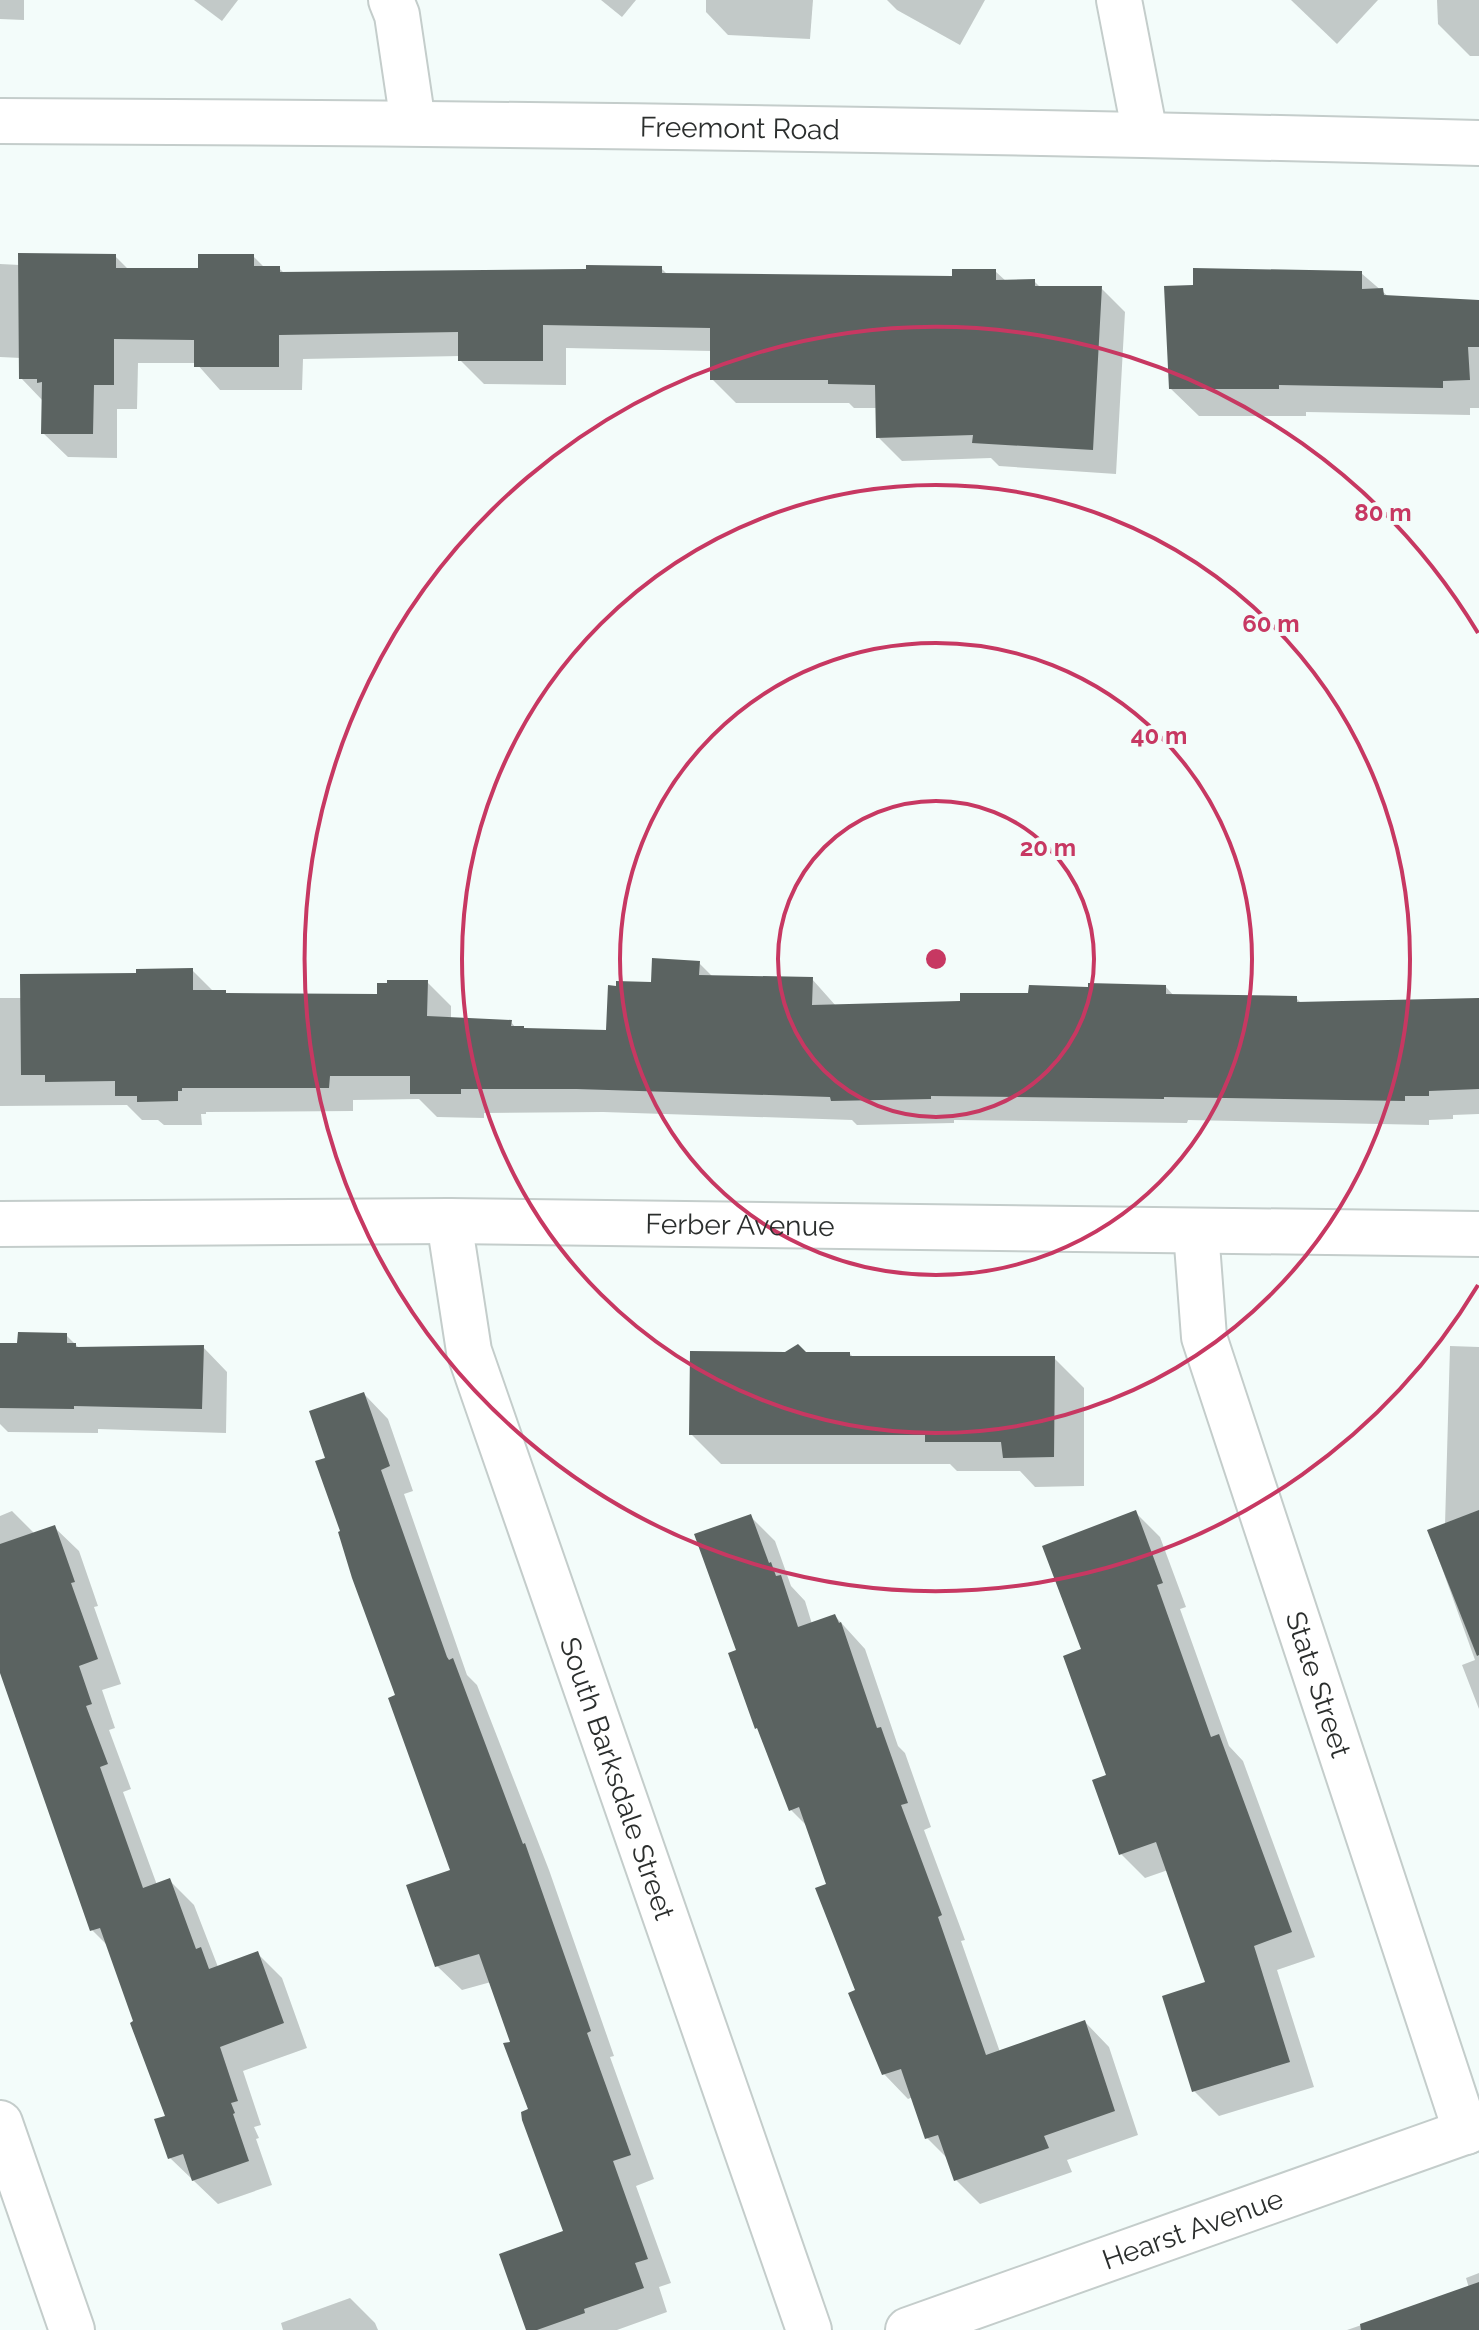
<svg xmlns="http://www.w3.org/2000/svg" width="1479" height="2330" font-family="Raleway,sans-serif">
<rect width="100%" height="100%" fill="#f3fcfa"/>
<g fill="#0003">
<polygon points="0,0 24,0 24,20 0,19"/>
<polygon points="194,0 238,0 222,21"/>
<polygon points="601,0 636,0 622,17"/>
<polygon points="706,0 813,0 810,39 728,35 706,12"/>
<polygon points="887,0 985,0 960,45 897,10"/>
<polygon points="1291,0 1378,0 1337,44"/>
<polygon points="1437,0 1479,0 1479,56 1470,56 1438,24"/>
<polygon points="115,256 129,270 200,270 253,256 265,268 279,268 285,274 661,268 668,275 954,278 995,271 1007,282 1034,281 1041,288 1101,288 1125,312 1116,474 999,466 991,458 902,461 878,437 877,408 854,408 849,403 736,403 712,379 712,351 566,348 566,385 484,384 460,360 460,356 303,359 302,390 220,390 196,363 138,363 137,409 117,409 117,458 68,457 43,433 44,402 21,378 21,358 0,357 0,264 20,265"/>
<polygon points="1361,273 1390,298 1479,302 1479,408 1470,408 1470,415 1306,412 1306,416 1199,416 1171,389"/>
<polygon points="699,963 713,977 812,979 836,1006 962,1003 1030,995 1166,987 1174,996 1296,998 1302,1004 1479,999 1479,1114 1453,1115 1453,1119 1429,1120 1429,1125 1188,1120 1187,1123 954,1120 954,1123 857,1125 852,1120 603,1112 484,1113 484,1118 437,1117 419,1099 353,1100 353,1111 206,1112 206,1114 201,1114 202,1125 164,1125 158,1120 142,1120 127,1105 0,1106 0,998 22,998 138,975 192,970 214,992 225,992 228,995 379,996 427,982 451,1006 451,1019 511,1022 516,1028 526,1030 608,1032 653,984"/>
<polygon points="66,1335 80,1349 203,1347 227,1372 226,1433 98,1429 98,1433 8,1432 0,1424 0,1345 19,1345"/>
<polygon points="1450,1346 1479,1347 1479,1709 1462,1665 1475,1660 1429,1532 1445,1525"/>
<polygon points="850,1354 854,1358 1054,1358 1084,1388 1084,1486 1035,1487 1020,1471 957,1471 950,1464 721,1464 691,1434"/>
<polygon points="364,1394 388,1419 413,1491 404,1494 467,1675 477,1685 549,1870 614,2056 610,2057 654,2179 636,2186 671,2283 659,2287 667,2312 617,2330 528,2330 566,2232 512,2043 491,1982 462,1990 437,1966 453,1871 343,1532 327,1459"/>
<polygon points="12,1511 35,1534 54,1527 79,1551 98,1606 94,1607 121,1684 102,1690 115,1728 109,1730 131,1789 123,1792 157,1885 170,1881 194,1905 218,1967 257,1953 282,1978 307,2048 243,2071 261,2125 254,2127 259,2138 256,2139 272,2185 218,2204 170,2158 168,2117 136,2022 108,1946 92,1930 0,1667 0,1516"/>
<polygon points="1136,1513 1160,1537 1186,1607 1180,1609 1229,1746 1243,1761 1315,1957 1277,1970 1314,2087 1219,2116 1194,2091 1208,1984 1168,1870 1145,1878 1121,1854 1109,1776 1083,1651"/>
<polygon points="750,1516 775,1541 791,1586 805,1601 812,1624 835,1616 865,1649 898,1746 905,1753 931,1827 924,1830 965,1940 961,1941 1000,2052 1085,2022 1109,2047 1138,2135 1067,2160 1072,2172 980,2204 956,2180 949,2160 927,2138 913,2097 908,2099 884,2074 857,1991 829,1885 809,1828 791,1810 738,1651"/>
<polygon points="1479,2273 1479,2330 1347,2330 1469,2288 1466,2278"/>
<polygon points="350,2298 375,2323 378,2330 283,2330 281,2323"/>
</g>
<g fill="#5b6361">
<polygon points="18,253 116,254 116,268 198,268 198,254 254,254 254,266 280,266 280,272 586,269 586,265 662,266 662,273 952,276 952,269 996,269 996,280 1035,279 1035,286 1102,286 1093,450 972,443 973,435 876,438 875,385 828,384 828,380 710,380 710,328 543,325 543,361 458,361 458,332 279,335 279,367 194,367 194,340 114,339 114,385 94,385 93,434 41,434 42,382 37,383 37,379 19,379"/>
<polygon points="1193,268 1362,271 1362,289 1383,288 1384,295 1479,300 1479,347 1468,347 1470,380 1443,381 1443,388 1279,385 1279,389 1169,389 1164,286 1193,285"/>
<polygon points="652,958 700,961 699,975 813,977 812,1005 960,1001 960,993 1028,993 1029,985 1088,987 1088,983 1166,985 1166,994 1297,996 1297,1002 1479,998 1479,1089 1429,1091 1429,1096 1405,1096 1405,1101 1164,1097 1164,1099 931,1096 931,1099 831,1101 830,1097 577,1089 461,1089 461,1094 410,1094 410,1076 330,1076 329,1088 182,1088 182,1091 178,1091 178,1101 137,1102 137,1096 115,1096 115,1081 45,1082 45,1075 21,1075 20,974 136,973 136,969 193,968 193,990 226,990 226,993 377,994 377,983 387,983 387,980 428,980 427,1016 512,1020 511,1026 524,1026 524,1028 606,1030 608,985 616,986 616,981 651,982"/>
<polygon points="18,1332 67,1333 67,1343 76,1343 76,1347 204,1345 202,1409 74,1406 74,1409 0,1408 0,1343 17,1343"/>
<polygon points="798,1344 806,1352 850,1352 850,1356 1055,1356 1054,1457 1003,1458 1001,1442 925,1442 925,1435 689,1435 690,1351 785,1352"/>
<polygon points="364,1392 390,1466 381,1470 447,1657 449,1660 453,1658 523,1844 525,1843 591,2031 587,2033 631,2155 613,2161 648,2259 635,2263 644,2288 584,2309 585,2313 537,2330 526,2330 499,2254 563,2231 522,2120 521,2112 528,2109 503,2043 510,2042 479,1954 435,1967 406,1885 450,1870 388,1698 395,1695 352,1578 338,1532 340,1531 315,1461 325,1458 309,1411"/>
<polygon points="1136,1510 1163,1583 1157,1585 1211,1737 1219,1734 1292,1932 1254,1946 1290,2062 1192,2092 1162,1996 1205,1982 1156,1842 1119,1855 1092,1780 1106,1775 1063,1656 1081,1649 1042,1546"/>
<polygon points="1479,1510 1479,1655 1477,1656 1427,1530"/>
<polygon points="751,1514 769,1563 771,1562 776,1576 781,1575 798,1627 835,1614 839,1623 841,1622 877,1728 881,1727 908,1803 901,1805 942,1915 938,1917 986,2055 1085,2020 1115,2111 1044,2136 1049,2148 954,2181 938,2135 925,2139 901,2069 882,2075 848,1993 855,1990 815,1888 826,1884 799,1807 789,1811 757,1728 755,1729 728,1653 736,1650 694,1534"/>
<polygon points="55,1525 75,1582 71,1583 98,1659 79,1666 92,1704 86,1706 108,1764 100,1767 143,1888 170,1878 196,1949 201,1947 209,1969 258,1951 284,2023 220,2047 238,2101 231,2103 235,2113 233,2114 249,2161 192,2181 183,2154 168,2159 154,2119 165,2116 130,2023 133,2021 100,1928 90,1931 0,1673 0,1544"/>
<polygon points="1479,2282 1479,2330 1361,2330 1360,2324"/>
</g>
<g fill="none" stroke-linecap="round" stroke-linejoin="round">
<defs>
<g id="street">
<polyline points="391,0 397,15 413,123"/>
<polyline points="1119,0 1145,134"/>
<path id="s1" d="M 0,121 C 493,123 986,130 1479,143"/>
<path id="s2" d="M 449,1221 L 469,1351 L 809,2330"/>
<path id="s3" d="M 0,1224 L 449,1221 L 1479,1234"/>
<path id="s4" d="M 1196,1231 L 1204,1337 L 1466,2132"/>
<polyline points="0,2123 72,2330"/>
<path id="s5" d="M 908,2330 L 1479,2127"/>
</g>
</defs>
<use href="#street" stroke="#c4cdcb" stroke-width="48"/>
<use href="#street" stroke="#fff" stroke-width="44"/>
</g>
<g fill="none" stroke="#c73862" stroke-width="4">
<circle cx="936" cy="959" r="158"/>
<circle cx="936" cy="959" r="316"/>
<circle cx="936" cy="959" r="474"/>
<path d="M1478 1285A632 632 0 1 1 1478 633"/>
</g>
<g text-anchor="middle" stroke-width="8" stroke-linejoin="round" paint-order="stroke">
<g font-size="28" fill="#2b2e2d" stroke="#f3fcfa">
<text dy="10" stroke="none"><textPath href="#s1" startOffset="740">Freemont Road</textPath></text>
<text dy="10" stroke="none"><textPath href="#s3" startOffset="740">Ferber Avenue</textPath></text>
<text dy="10" stroke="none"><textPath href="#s4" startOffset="472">State Street</textPath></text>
<text dy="10" stroke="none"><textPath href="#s2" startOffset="584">South Barksdale Street</textPath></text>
<text dy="10" stroke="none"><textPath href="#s5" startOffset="302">Hearst Avenue</textPath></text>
</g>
</g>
<circle cx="936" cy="959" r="12" fill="#c73862" stroke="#f3fcfa" stroke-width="4"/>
<g font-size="24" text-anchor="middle" font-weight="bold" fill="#c73862" stroke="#f3fcfa" stroke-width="8" stroke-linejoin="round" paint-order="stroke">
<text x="1383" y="521">80 m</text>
<text x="1271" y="632">60 m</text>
<text x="1159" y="744">40 m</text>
<text x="1048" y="856">20 m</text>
</g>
</svg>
